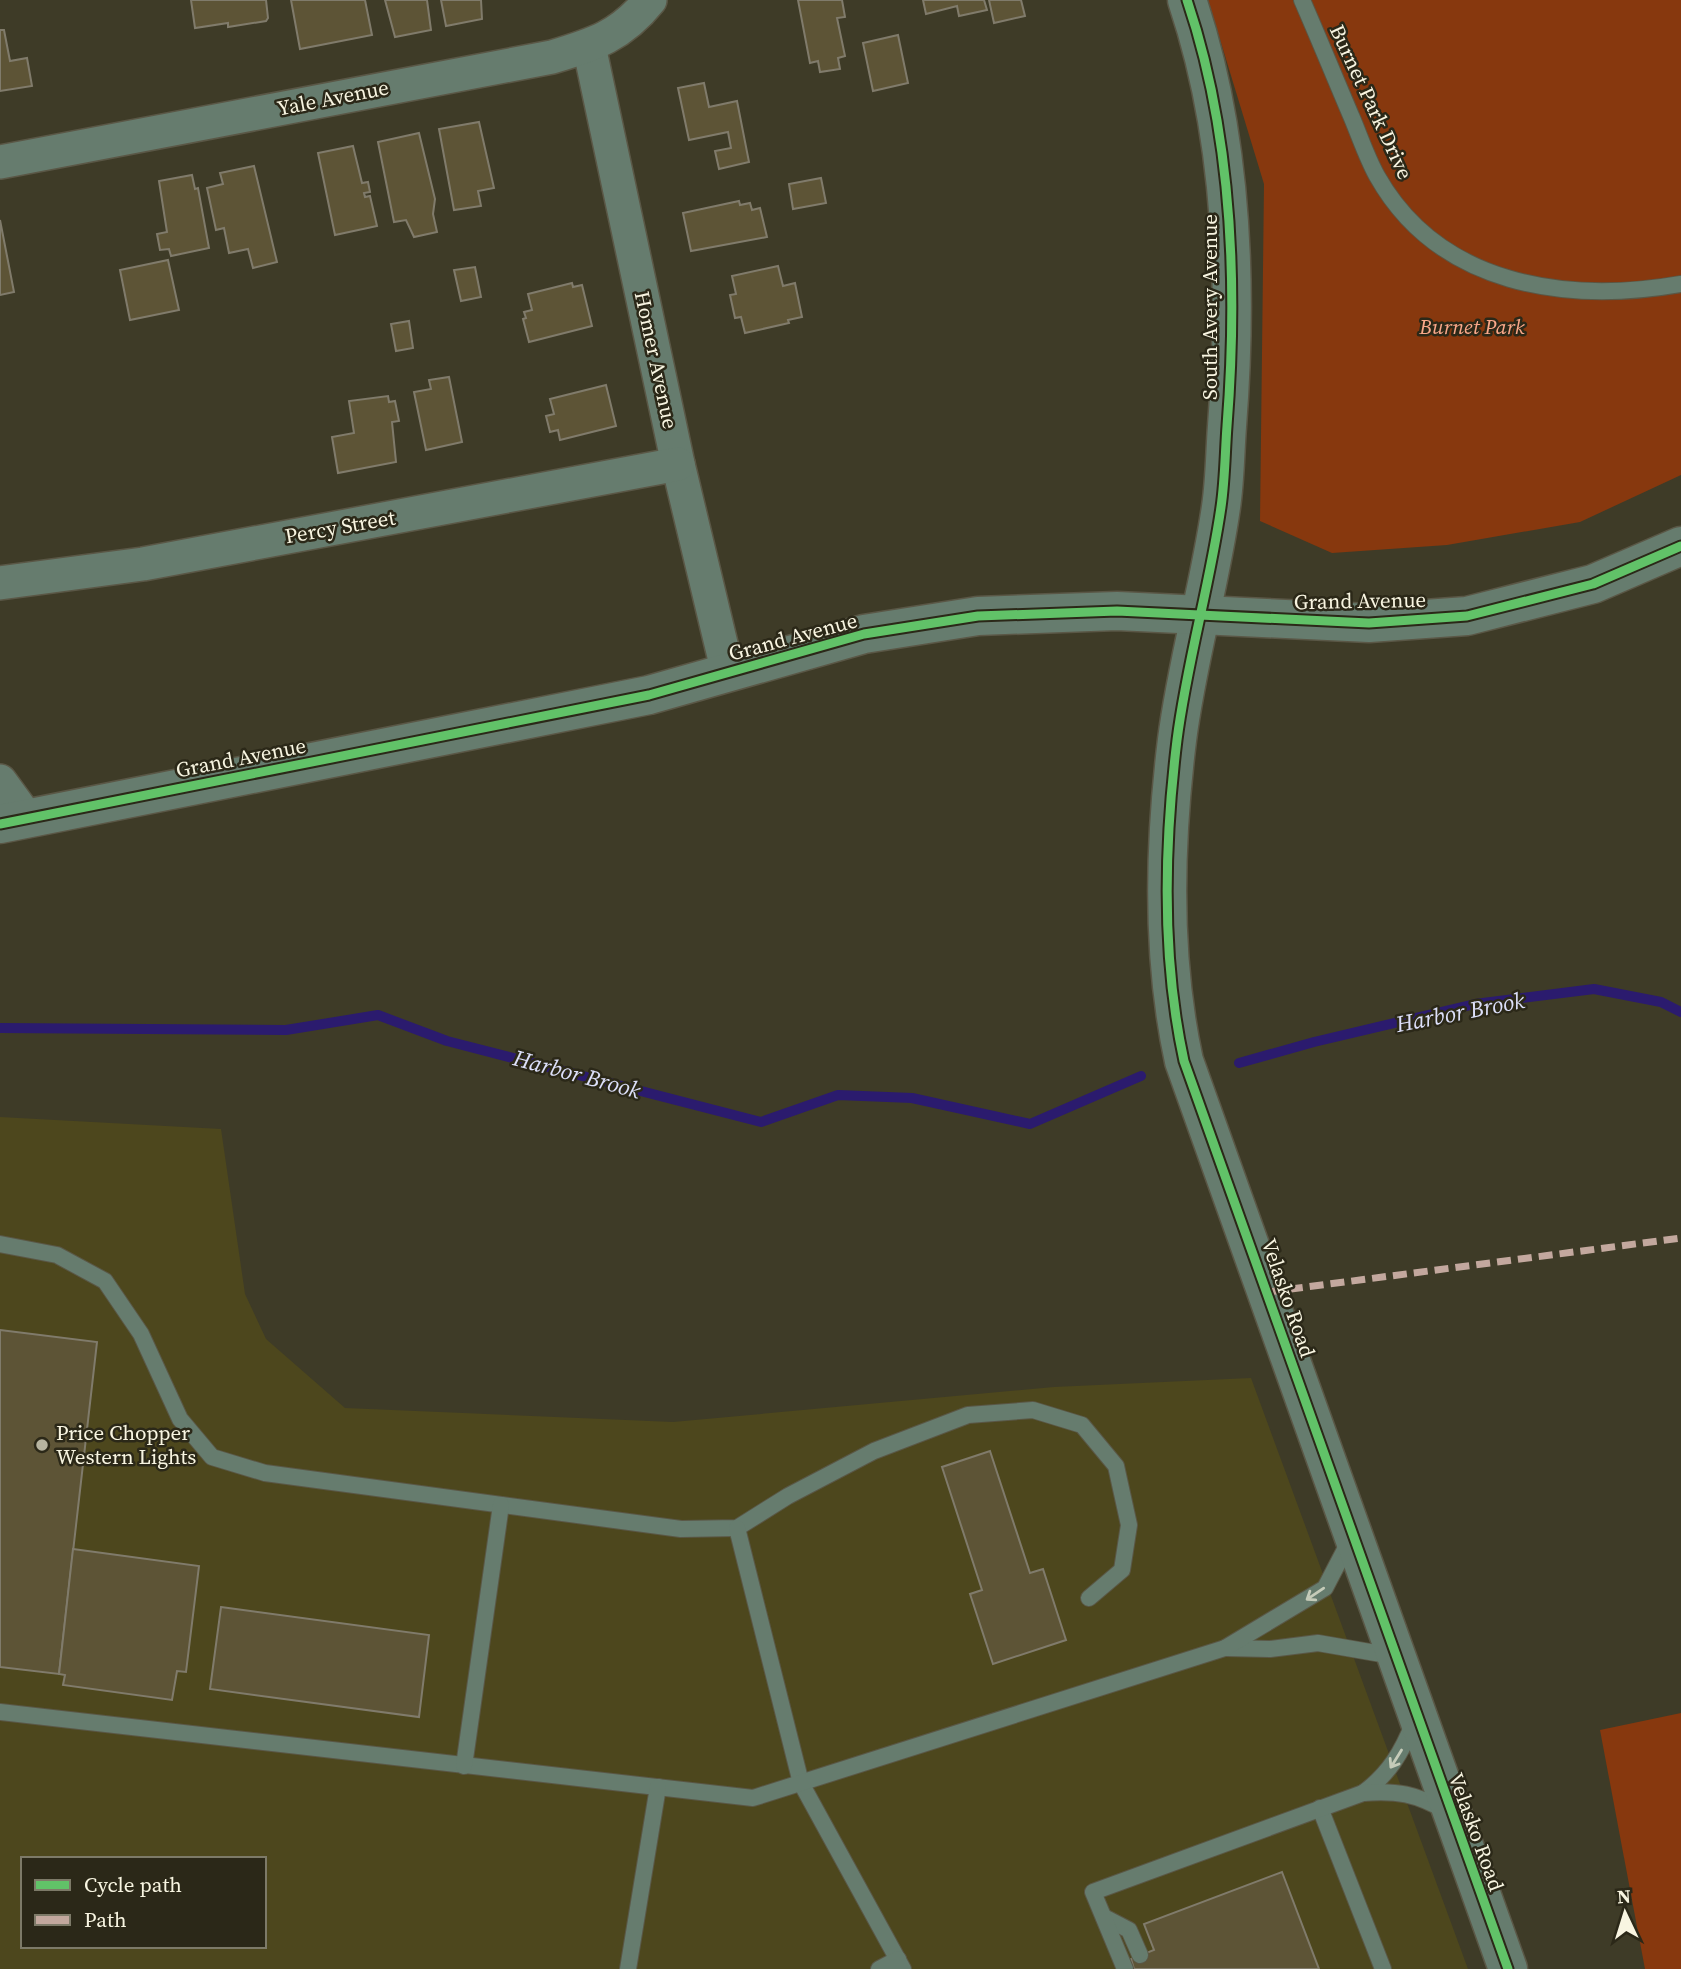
<svg xmlns="http://www.w3.org/2000/svg" width="1681" height="1969" font-family="'Source Serif 4',serif">
<rect width="100%" height="100%" fill="#3e3b27"/>
<path fill="#4d471d" fill-rule="evenodd" d="M 0,1117 L 221,1129 L 245,1294 L 266,1339 L 345,1408 L 673,1422 L 1054,1387 L 1251,1378 L 1468,1969 L 0,1969 ZM 23,1859 L 264,1859 L 264,1946 L 23,1946 Z"/>
<g fill="#87380e">
<polygon points="1208,0 1681,0 1681,475 1580,522 1447,545 1332,553 1260,521 1264,184"/>
<polygon points="1681,1713 1681,1969 1645,1969 1600,1730"/>
</g>
<g fill="none" stroke-linecap="round" stroke-linejoin="round">
<g stroke="#2b1b6e" stroke-width="10">
<polyline points="0,1028 286,1030 378,1015 447,1041 761,1122 838,1095 912,1098 1030,1124 1141,1076"/>
<polyline points="1239,1063 1314,1042 1475,1004 1594,989 1661,1002 1681,1012"/>
</g>
</g>
<g fill="#5d5436" stroke="#807b6b" stroke-width="2">
<polygon points="191,0 266,0 268,18 266,21 228,27 228,23 195,28"/>
<polygon points="291,0 365,0 372,35 300,49"/>
<polygon points="385,0 427,0 431,30 395,37"/>
<polygon points="441,0 481,0 482,19 446,26"/>
<polygon points="798,0 842,0 845,17 837,18 845,56 838,58 840,69 820,72 818,61 810,63"/>
<polygon points="923,0 984,0 987,10 959,16 957,6 926,14"/>
<polygon points="989,0 1021,0 1025,16 994,23"/>
<polygon points="0,30 4,30 10,61 27,58 32,86 0,91"/>
<polygon points="898,35 908,83 873,91 863,43"/>
<polygon points="704,83 709,107 737,101 749,162 719,169 715,151 731,148 728,132 689,140 678,88"/>
<polygon points="479,122 494,188 478,191 481,206 454,210 439,129"/>
<polygon points="419,133 435,199 433,214 437,232 414,237 406,220 394,222 378,142"/>
<polygon points="353,146 362,183 368,182 370,192 364,193 365,197 370,196 377,226 335,235 318,153"/>
<polygon points="254,166 277,262 253,268 248,249 229,253 224,228 216,230 207,188 223,184 220,173"/>
<polygon points="192,175 195,189 198,188 209,248 171,256 169,249 160,250 157,234 167,232 159,181"/>
<polygon points="821,178 826,203 793,209 789,184"/>
<polygon points="739,201 740,205 750,203 752,210 760,208 767,237 691,251 683,213"/>
<polygon points="0,220 14,292 0,295"/>
<polygon points="168,260 179,310 130,320 120,270"/>
<polygon points="778,266 783,286 795,283 802,317 788,320 789,323 745,333 741,317 735,318 730,295 736,294 732,276"/>
<polygon points="475,267 481,297 461,301 454,270"/>
<polygon points="572,283 573,287 582,285 592,326 529,342 523,319 526,318 524,312 532,310 528,294"/>
<polygon points="409,321 413,348 396,351 391,324"/>
<polygon points="449,377 462,442 426,450 414,392 431,389 429,380"/>
<polygon points="606,385 616,426 560,440 558,430 550,432 546,416 554,414 550,399"/>
<polygon points="388,396 389,402 395,401 399,421 392,422 396,462 338,473 332,437 354,433 349,401"/>
<polygon points="0,1330 97,1342 59,1674 0,1667"/>
<polygon points="990,1451 1030,1573 1043,1569 1066,1640 993,1664 970,1594 982,1590 942,1467"/>
<polygon points="73,1549 199,1566 186,1672 177,1671 172,1700 63,1685 65,1675 59,1674"/>
<polygon points="221,1607 429,1635 419,1717 210,1689"/>
<polygon points="1282,1872 1319,1969 1134,1969 1131,1959 1154,1950 1144,1924"/>
</g>
<g fill="none" stroke-linecap="round" stroke-linejoin="round">
<defs>
<g id="service">
<path d="M 1302,0 C 1319,39 1335,78 1352,118 C 1360,137 1367,158 1377,176 C 1439,286 1567,304 1681,284"/>
<polyline points="0,1244 57,1255 105,1281 141,1334 180,1419 212,1457 265,1473 681,1529 737,1528 788,1496 874,1451 968,1415 1033,1410 1082,1425 1116,1466 1129,1525 1122,1570 1089,1598"/>
<polyline points="737,1528 801,1783 903,1969"/>
<polyline points="1225,1648 1270,1649 1318,1643 1393,1656"/>
<polyline points="0,1712 753,1798 1225,1648 1325,1588 1350,1540"/>
<polyline points="464,1766 501,1505"/>
<path d="M 1363,1793 C 1389,1774 1402,1752 1414,1722"/>
<polyline points="1320,1808 1383,1969"/>
<polyline points="1104,1917 1129,1930 1140,1955"/>
<polyline points="628,1969 658,1787"/>
<polyline points="879,1969 898,1959"/>
<path d="M 1125,1969 L 1093,1892 L 1363,1793 C 1396,1790 1417,1794 1446,1811"/>
</g>
<g id="minor">
<polyline points="589,46 678,464 728,673"/>
<path d="M 0,162 L 552,57 C 595,44 621,36 650,0"/>
<polyline points="0,583 143,564 678,464"/>
<polyline points="0,781 27,818"/>
</g>
<g id="tertiary">
<path d="M 1187,0 C 1233,136 1238,285 1227,426 C 1225,453 1225,480 1221,507 C 1210,585 1187,661 1177,740 C 1164,846 1161,956 1184,1061 L 1508,1969"/>
<polyline points="0,824 649,695 864,634 978,616 1117,611 1369,623 1467,616 1593,584 1681,546"/>
</g>
</defs>
<use href="#service" stroke="#5a5746" stroke-width="18"/>
<use href="#minor" stroke="#5a5746" stroke-width="36"/>
<use href="#tertiary" stroke="#5a5746" stroke-width="41"/>
<use href="#service" stroke="#667c6e" stroke-width="16"/>
<use href="#minor" stroke="#667c6e" stroke-width="33"/>
<use href="#tertiary" stroke="#667c6e" stroke-width="38"/>
<polyline stroke="#c3a89e" stroke-width="7" stroke-dasharray="14 7" stroke-linecap="butt" points="1268,1292 1681,1238"/>
<defs>
<g id="cycleway">
<path d="M 1187,0 C 1233,136 1238,285 1227,426 C 1225,453 1225,480 1221,507 C 1210,585 1187,661 1177,740 C 1164,846 1161,956 1184,1061 L 1508,1969"/>
<polyline points="0,824 649,695 864,634 978,616 1117,611 1369,623 1467,616 1593,584 1681,546"/>
</g>
</defs>
<use href="#cycleway" stroke="#2b2818" stroke-width="13"/>
<use href="#cycleway" stroke="#61c268" stroke-width="9"/>
</g>
<defs><path id="oneway-shaft" d="M-6 0H5M1.5-3L5.5 0L1.5 3" fill="none" stroke-width="1.6" stroke-linecap="round" stroke-linejoin="round" transform="scale(1.75)"/></defs>
<g stroke="#c5cbb9">
<use href="#oneway-shaft" transform="translate(1315 1594) rotate(146)"/>
<use href="#oneway-shaft" transform="translate(1396 1759) rotate(122)"/>
</g>
<circle fill="#b7b4a0" stroke="#2b2818" stroke-width="2.5" cx="42" cy="1445" r="7"/>
<g text-anchor="middle" stroke-width="5" stroke-linejoin="round" paint-order="stroke">
<g font-size="21" fill="#f8f5e1" stroke="#2b2818">
<text transform="translate(333 98) rotate(-11)" y="7">Yale Avenue</text>
<text transform="translate(1371 102) rotate(65)" y="7">Burnet Park Drive</text>
<text transform="translate(1210 307) rotate(-90)" y="7">South Avery Avenue</text>
<text transform="translate(656 360) rotate(78)" y="7">Homer Avenue</text>
<text transform="translate(340 527) rotate(-10)" y="7">Percy Street</text>
<text transform="translate(1360 601) rotate(-1)" y="7">Grand Avenue</text>
<text transform="translate(793 637) rotate(-15)" y="7">Grand Avenue</text>
<text transform="translate(241 758) rotate(-11)" y="7">Grand Avenue</text>
<text transform="translate(1288 1298) rotate(71)" y="7">Velasko Road</text>
<text transform="translate(1476 1832) rotate(70)" y="7">Velasko Road</text>
</g>
<g font-size="21" font-style="italic" fill="#fba98a" stroke="#2b2818">
<text x="1472" y="334">Burnet Park</text>
</g>
<g font-size="21" fill="#f8f5e1" stroke="#2b2818" text-anchor="start">
<text x="56" y="1440">Price Chopper<tspan x="56" dy="24">Western Lights</tspan></text>
</g>
<g font-size="23" font-style="italic" fill="#dde0fa" stroke="#2b2818">
<text transform="translate(1460 1012) rotate(-11)" y="8">Harbor Brook</text>
<text transform="translate(577 1074) rotate(15)" y="8">Harbor Brook</text>
</g>
</g>
<rect x="21" y="1857" width="245" height="91" fill="#2b2818" stroke="#7d7a68" stroke-width="2"/>
<rect x="35" y="1880" width="35" height="10" fill="#61c268" stroke="#7d7a68" stroke-width="2"/>
<text x="84" y="1892" font-size="21" fill="#f8f5e1">Cycle path</text>
<rect x="35" y="1915" width="35" height="10" fill="#c3a89e" stroke="#7d7a68" stroke-width="2"/>
<text x="84" y="1927" font-size="21" fill="#f8f5e1">Path</text>
<g transform="translate(1625 1913) rotate(356)" stroke="#2b2818" stroke-width="5" paint-order="stroke">
<path d="M0-5L12 26L0 18L-12 26Z" fill="#f8f5e1"/>
<text y="-10" font-size="19" font-weight="bold" text-anchor="middle" fill="#f8f5e1">N</text>
</g>
</svg>
